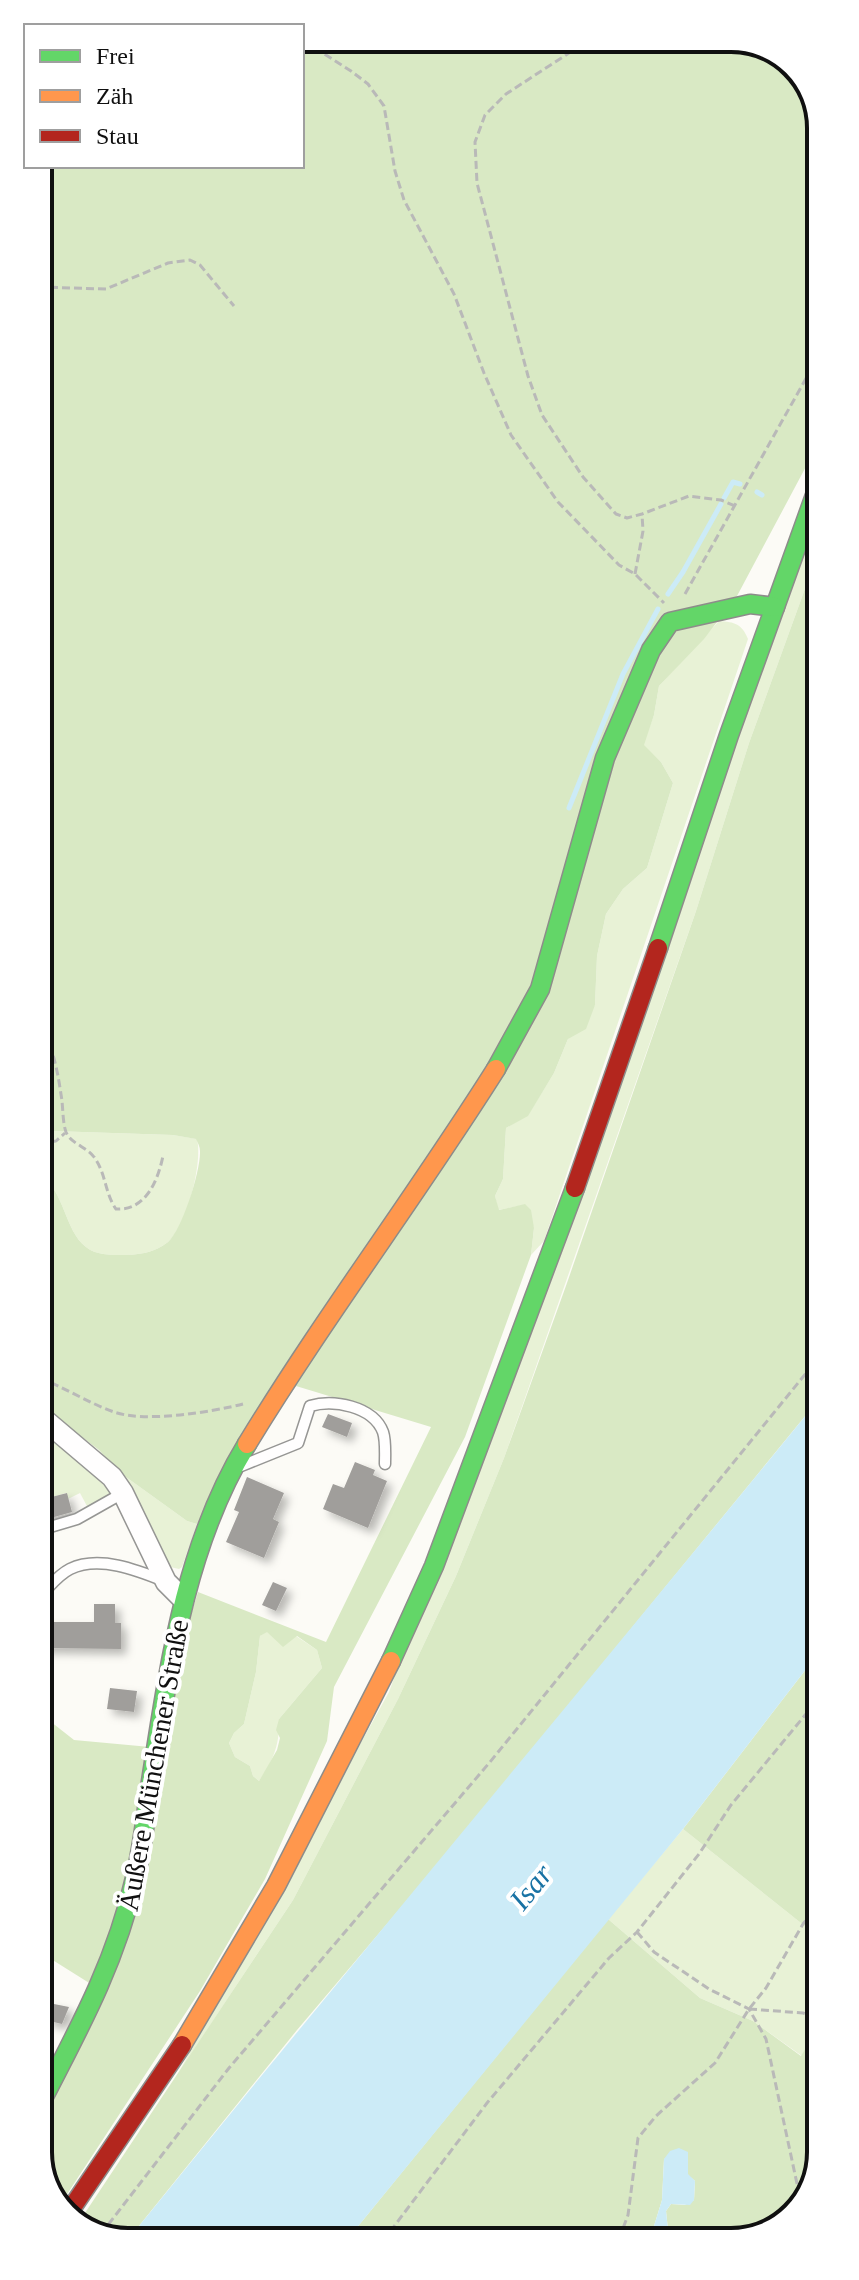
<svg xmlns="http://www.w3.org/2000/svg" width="859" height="2280" font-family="'Times New Roman',serif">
<defs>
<filter id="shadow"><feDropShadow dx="5.5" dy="5.5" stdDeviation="4" flood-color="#0004"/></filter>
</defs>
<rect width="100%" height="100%" fill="#fcfbf6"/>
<g fill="#e8f2d6">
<polygon points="818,509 819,550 749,743 696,911 504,1458 456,1576 398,1699 293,1900 179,2072 389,1692"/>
<path d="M 719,621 C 735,622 742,624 748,639 L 544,1241 L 531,1255 L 534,1228 L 524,1205 L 498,1210 L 495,1196 L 503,1179 L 506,1128 L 528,1115 L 554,1073 L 568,1039 L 595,1005 L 597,956 L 606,914 L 623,889 L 647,868 L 673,783 L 661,762 L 643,745 L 654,715 L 659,686 Z"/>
<path d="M 52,1131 L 173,1135 L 197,1139 C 203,1162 187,1226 168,1242 C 154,1253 138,1255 122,1255 C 110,1255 96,1255 86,1247 C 64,1230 65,1190 40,1176 L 40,1135 Z"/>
<polygon points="40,1429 110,1483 112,1494 88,1508 80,1493 68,1499 66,1493 46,1499 40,1484"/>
<polygon points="119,1472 187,1521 197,1524 182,1567 179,1569 166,1566"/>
<path d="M 267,1631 L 296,1636 L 317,1650 L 322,1668 L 279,1719 C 280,1745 273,1761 259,1781 L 253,1776 L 250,1766 L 235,1757 L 229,1743 L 234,1733 L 244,1724 L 256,1672 L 260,1636 Z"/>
<polygon points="683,1829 821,1939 821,2023 802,2056 753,2021 700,1998 608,1919"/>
</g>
<g fill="#d9e9c4" fill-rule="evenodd">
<path d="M 302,38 L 738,38 L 786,57 L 818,104 L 818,444 L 737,596 L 704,639 L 659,686 L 654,715 L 644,745 L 661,762 L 673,783 L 647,868 L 623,889 L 606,914 L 597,956 L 595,1005 L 586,1029 L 568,1039 L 554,1073 L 528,1116 L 506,1128 L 503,1179 L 495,1196 L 499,1210 L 525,1204 L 531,1210 L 534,1228 L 531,1255 L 465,1437 L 334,1687 L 327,1741 L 265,1879 L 200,1991 L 60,2205 L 41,2176 L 41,2090 L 94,1986 L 51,1959 L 41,1978 L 41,1714 L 74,1740 L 150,1747 L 198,1592 L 326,1642 L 431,1427 L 296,1386 L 197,1524 L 187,1521 L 119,1472 L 99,1450 L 40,1405 L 40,1176 C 65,1190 64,1230 86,1247 C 96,1255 110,1255 122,1255 C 138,1255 154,1253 168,1242 C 182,1230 201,1170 200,1151 C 200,1147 198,1143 196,1139 L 173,1135 L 52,1131 L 40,1135 L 38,166 L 302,166 ZM 267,1632 L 283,1647 L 297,1636 L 317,1650 L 322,1668 L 279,1719 L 276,1730 L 280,1738 L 277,1750 L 259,1781 L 253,1776 L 250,1766 L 235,1757 L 229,1743 L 234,1733 L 244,1724 L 256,1672 L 260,1636 Z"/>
<polygon points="819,550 820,1398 459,1839 297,2030 126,2242 77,2225 293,1900 398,1699 456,1576 504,1458 567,1283 696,911 749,743"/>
<polygon points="820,1651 821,1939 683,1829"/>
<path d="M 608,1919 L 700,1998 L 753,2021 L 801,2056 L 821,2023 L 821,2153 L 803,2207 L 755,2239 L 699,2239 C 690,2233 685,2234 676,2239 L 668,2230 L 666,2211 L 671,2204 L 685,2205 L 694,2200 L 695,2181 L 688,2175 L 688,2152 L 664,2159 L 662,2200 L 650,2239 L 346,2241 Z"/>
</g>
<g fill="#ccebf7">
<path d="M 820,1398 L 820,1651 L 683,1829 L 346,2241 L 126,2242 C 355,1959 590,1680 820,1398 Z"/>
<path d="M 679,2148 L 688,2152 L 688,2174 L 695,2181 L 694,2200 L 690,2205 L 671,2204 L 666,2211 L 668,2230 L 676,2238 C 685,2235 690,2232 699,2239 L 650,2239 L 662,2200 L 664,2159 L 670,2151 Z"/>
</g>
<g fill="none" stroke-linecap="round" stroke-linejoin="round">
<g stroke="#ccebf7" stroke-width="5">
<polyline points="757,492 762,495"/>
<polyline points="724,498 733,482 740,484"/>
<polyline points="668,594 683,572 721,504"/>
<polyline points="569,808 623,674 658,609"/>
</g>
</g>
<g fill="#a09e9b" filter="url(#shadow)">
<polygon points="328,1414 352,1423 347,1437 322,1427"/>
<polygon points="355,1462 375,1470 373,1475 387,1481 368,1528 323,1509 333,1484 344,1488"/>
<polygon points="247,1477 284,1493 273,1519 279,1522 264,1558 226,1542 239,1512 234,1510"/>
<polygon points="67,1493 72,1512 40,1521 40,1500"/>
<polygon points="273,1582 287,1588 276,1611 262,1605"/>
<polygon points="94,1604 115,1604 115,1623 121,1623 121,1649 40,1648 40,1622 94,1622"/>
<polygon points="110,1688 137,1691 134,1712 107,1709"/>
<polygon points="49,2003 69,2007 62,2024 45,2020"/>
</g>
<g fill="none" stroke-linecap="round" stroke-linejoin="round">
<defs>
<g id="lane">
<path d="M 241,1466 L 298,1443 L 310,1406 C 333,1399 373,1406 383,1432 C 386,1441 385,1455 385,1464"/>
<polyline points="40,1530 77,1519 123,1493"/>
<path d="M 41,1595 C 50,1586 58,1575 70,1569 C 99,1555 137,1570 164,1581"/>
</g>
<polyline id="street" points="40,1416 112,1477 123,1493 166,1582 183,1599"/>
<g id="fast">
<polyline points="658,948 729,735 818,487"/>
<polyline points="496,1069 540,989 605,758 651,650 670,622 750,604 775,607"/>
<polyline points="391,1661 434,1566 575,1188"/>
<path d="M 41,2102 C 80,2027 116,1961 135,1878 C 142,1850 145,1822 149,1794 C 168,1675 183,1549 247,1444"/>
</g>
<g id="slow">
<path d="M 247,1444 C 325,1316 416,1196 496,1069"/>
<polyline points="182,2045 276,1886 391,1661"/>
</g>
<g id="jam">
<polyline points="575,1188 658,948"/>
<polyline points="67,2215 182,2045"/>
</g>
</defs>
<use href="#lane" stroke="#969694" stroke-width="13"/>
<use href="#street" stroke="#969694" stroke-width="23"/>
<use href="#fast" stroke="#8d8c8a" stroke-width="21"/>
<use href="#slow" stroke="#8d8c8a" stroke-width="21"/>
<use href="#jam" stroke="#8d8c8a" stroke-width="21"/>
<g stroke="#b9b9b8" stroke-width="3" stroke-dasharray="8 4" stroke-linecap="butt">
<polyline points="305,38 306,43 313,50"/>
<polyline points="592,38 506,94 485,115 475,142 477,183 528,376 542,415 583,477 616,514 627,518 642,514 689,496 721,500 735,506"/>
<polyline points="302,51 318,50 351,71 368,84 384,106 395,171 404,200 454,294 484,373 511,435 558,502 619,565 635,574 664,603"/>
<polyline points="38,287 106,289 168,263 190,260 200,265 234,306"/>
<polyline points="635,574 643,531 642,514"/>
<polyline points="685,594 818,357"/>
<path d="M 39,1023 C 54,1047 58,1074 62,1101 C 63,1111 63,1124 66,1132 C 71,1144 87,1147 94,1157 C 106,1173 105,1194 116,1209 C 146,1211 158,1180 163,1156"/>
<polyline points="40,1143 56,1141 65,1133"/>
<path d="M 40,1378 C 65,1388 89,1403 114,1412 C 145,1423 211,1412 243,1404"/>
<polyline points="637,1932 654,1952 709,1989 749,2009 766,2039 802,2207"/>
<polyline points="749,2009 803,2013 821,2019"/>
<polyline points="101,2234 229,2068 490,1762 820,1356"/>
<polyline points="619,2239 628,2215 638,2138 656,2116 715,2063 749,2009 766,1988 803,1924 821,1901"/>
<polyline points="383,2241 487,2103 609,1958 637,1932 699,1854 731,1805 820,1697"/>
</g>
<use href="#lane" stroke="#fffefe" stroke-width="10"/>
<use href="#street" stroke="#fffefe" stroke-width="20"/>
<use href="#fast" stroke="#63d668" stroke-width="18"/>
<use href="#slow" stroke="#ff974d" stroke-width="18"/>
<use href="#jam" stroke="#b3261e" stroke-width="18"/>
</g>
<g text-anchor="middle" stroke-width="8" stroke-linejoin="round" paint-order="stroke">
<g font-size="28" fill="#101010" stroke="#fff">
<text transform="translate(153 1765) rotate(-80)" y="10">Äußere Münchener Straße</text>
</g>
<g font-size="30" font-style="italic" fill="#1872a4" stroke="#fff">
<text transform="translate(531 1887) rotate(-51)" y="10">Isar</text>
</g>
</g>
<path d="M0 0H859V2280H0ZM128 52H731A76 76 0 0 1 807 128V2152A76 76 0 0 1 731 2228H128A76 76 0 0 1 52 2152V128A76 76 0 0 1 128 52Z" fill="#fff" fill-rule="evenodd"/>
<path fill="none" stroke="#101010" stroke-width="4" d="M128 52H731A76 76 0 0 1 807 128V2152A76 76 0 0 1 731 2228H128A76 76 0 0 1 52 2152V128A76 76 0 0 1 128 52Z"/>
<rect x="24" y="24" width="280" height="144" fill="#ffffff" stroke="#9f9f9f" stroke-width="2"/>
<rect x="40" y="50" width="40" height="12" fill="#63d668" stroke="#9f9f9f" stroke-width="2"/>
<text x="96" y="64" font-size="24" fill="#101010">Frei</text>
<rect x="40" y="90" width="40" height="12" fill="#ff974d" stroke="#9f9f9f" stroke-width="2"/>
<text x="96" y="104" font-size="24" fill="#101010">Zäh</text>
<rect x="40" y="130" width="40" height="12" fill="#b3261e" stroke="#9f9f9f" stroke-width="2"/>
<text x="96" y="144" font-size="24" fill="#101010">Stau</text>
</svg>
